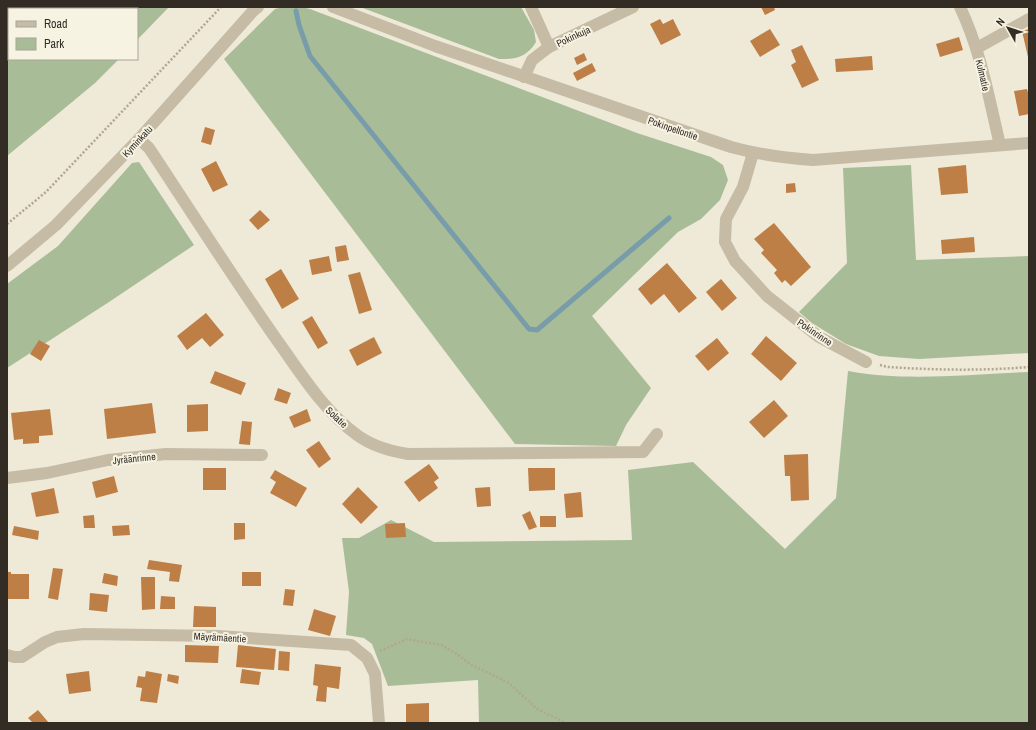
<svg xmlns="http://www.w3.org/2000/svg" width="1036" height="730" font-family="'Archivo Narrow',sans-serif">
<rect width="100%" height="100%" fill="#efe9d7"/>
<g fill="#a8bc98">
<polygon points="7,7 169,7 137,40 137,9 9,9 9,59 119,59 95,83 7,156"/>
<polygon points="283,7 301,7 310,9 637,133 711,157 723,165 728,180 720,200 701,219 678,232 592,316 651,388 626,425 616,446 515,444 224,59 275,9"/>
<path d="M 360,7 L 521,7 L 534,30 L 536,42 C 526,58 516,59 499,59 Z"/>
<polygon points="139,162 194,245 109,302 7,368 7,284 58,246 132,163"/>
<polygon points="911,165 916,260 1029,256 1029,353 919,359 879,356 846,344 812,323 799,312 847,263 843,168"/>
<path d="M 848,371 C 907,382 969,374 1029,372 L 1029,723 L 479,723 L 478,680 L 388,686 L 372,644 L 364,638 L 346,635 L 349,592 L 342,538 L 359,538 L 391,520 L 434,542 L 632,540 L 628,470 L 693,462 L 785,549 L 836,498 Z"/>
</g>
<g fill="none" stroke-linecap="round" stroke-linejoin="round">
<polyline stroke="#789caa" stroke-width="5" points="296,11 299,25 310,56 529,329 537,330 669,218"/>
</g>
<g fill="#be7f46">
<polygon points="761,7 774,7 775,10 765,15"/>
<polygon points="660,19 663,24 673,19 681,35 661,45 650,24"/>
<polygon points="770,29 780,45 760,57 750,41"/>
<polygon points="1029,29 1029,57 1028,57 1022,31"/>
<polygon points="959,37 963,50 940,57 936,44"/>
<polygon points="802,45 819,80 802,88 791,65 796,62 791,50"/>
<polygon points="584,53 587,60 577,65 574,58"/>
<polygon points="872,56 873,70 836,72 835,59"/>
<polygon points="592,63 596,71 577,81 573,73"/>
<polygon points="1027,89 1029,96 1029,114 1019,116 1014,91"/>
<polygon points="205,127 215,130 211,145 201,142"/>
<polygon points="216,161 228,185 213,192 201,169"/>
<polygon points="966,165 968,193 941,195 938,168"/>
<polygon points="795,183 796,192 786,193 786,184"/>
<polygon points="260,210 270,220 258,230 249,220"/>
<polygon points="774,223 811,267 791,286 785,280 782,283 774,273 777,270 761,253 764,250 754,239"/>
<polygon points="974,237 975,252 942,254 941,240"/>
<polygon points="346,245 349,260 337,262 335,247"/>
<polygon points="329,256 332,271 312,275 309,260"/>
<polygon points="667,263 697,298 679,313 664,294 651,305 638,289"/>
<polygon points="281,269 299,299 282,309 265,279"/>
<polygon points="360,272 372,310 359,314 348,275"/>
<polygon points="721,279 737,298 722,311 706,292"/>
<polygon points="206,313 224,335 210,347 202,338 187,350 177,336"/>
<polygon points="312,316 328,343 318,349 302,322"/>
<polygon points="766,336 797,363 781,381 751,354"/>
<polygon points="374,337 382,353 357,366 349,350"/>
<polygon points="717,338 729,353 708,371 695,356"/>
<polygon points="39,340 50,346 41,361 30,354"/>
<polygon points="215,371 246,383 241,395 210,383"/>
<polygon points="278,388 291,393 287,404 274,400"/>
<polygon points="774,400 788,416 764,438 749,422"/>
<polygon points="152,403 156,433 107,439 104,409"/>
<polygon points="208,404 208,431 187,432 187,405"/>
<polygon points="50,409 53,435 39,436 39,443 23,444 23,439 14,440 11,413"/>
<polygon points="307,409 311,421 294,428 289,417"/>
<polygon points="242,421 252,422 250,445 239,444"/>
<polygon points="319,441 331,459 319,468 306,450"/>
<polygon points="808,454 809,500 791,501 790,476 785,476 784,455"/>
<polygon points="429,464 439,478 434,482 438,488 419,502 404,482"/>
<rect x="203" y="468" width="23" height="22"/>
<polygon points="528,468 555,468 555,490 529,491"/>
<polygon points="275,470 307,488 296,507 270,493 276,482 270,478"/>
<polygon points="114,476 118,492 96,498 92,482"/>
<polygon points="358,487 378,507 361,524 342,504"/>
<polygon points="490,487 491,506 477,507 475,488"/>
<polygon points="54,488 59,513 36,517 31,493"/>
<polygon points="581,492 583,517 566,518 564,494"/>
<polygon points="530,511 537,527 529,530 522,515"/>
<polygon points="94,515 95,528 84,528 83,516"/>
<rect x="540" y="516" width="16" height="11"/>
<polygon points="234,523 245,523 245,539 234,540"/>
<polygon points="405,523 406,537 386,538 385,524"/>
<polygon points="129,525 130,535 113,536 112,526"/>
<polygon points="14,526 39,531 38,540 12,535"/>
<polygon points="149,560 182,565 179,582 169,581 170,572 147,569"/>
<polygon points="53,568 63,569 58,600 48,598"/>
<polygon points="7,572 11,572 11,574 29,574 29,599 7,599"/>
<rect x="242" y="572" width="19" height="14"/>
<polygon points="104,573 118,576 117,586 102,583"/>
<polygon points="141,577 155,577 155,609 142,610"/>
<polygon points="285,589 295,590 293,606 283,605"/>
<polygon points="90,593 109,595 107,612 89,610"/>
<polygon points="161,596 175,597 175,609 160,609"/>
<polygon points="194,606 216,607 216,627 193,627"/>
<polygon points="314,609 336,616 330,636 308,630"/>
<polygon points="185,645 219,646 218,663 185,662"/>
<polygon points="238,645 276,649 274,670 236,667"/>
<polygon points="279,651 290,652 289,671 278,670"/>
<polygon points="315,664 341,667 339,689 327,687 326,702 316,701 318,686 313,685"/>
<polygon points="242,669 261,672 259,685 240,683"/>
<polygon points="89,671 91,691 69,694 66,674"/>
<polygon points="146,671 162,674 157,703 140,701 142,688 136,687 138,676 145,677"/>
<polygon points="168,674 179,676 178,684 167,681"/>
<polygon points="429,703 429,723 406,723 406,704"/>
<polygon points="38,710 49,723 33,723 28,718"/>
</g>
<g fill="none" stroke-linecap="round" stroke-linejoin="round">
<g stroke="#b1a68f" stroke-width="2.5" stroke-dasharray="2 2" stroke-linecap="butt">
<polyline points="7,224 46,192 221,7"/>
<path d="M 880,365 L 888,367 C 935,370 982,371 1029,367"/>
<polyline points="380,651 407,639 441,645 457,654 470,664 509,683 537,709 562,721 563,723"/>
</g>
<g stroke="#c6bba4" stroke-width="12">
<path d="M 333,7 L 435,46 L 731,147 C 760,155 784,158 813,160 L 1029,143"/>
<polyline points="531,7 549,47"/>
<path d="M 960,7 C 981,51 989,99 1000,145"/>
<polyline points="977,48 1029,19"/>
<polyline points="524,77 532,60 549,47 633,7"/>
<path d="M 139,139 L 149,148 C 192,213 234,279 279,343 C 302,375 324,411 357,435 C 372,446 389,451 408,454 L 643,452 L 657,434"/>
<polyline points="753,153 743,187 726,219 725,242 735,261 767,296 819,337 866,362"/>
<polyline points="7,266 56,225 139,139 253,11 258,7"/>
<polyline points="7,478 47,473 108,460 166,454 262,455"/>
<polyline points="7,655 14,657 22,657 45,642 57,637 84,634 218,636 351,645 367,658 375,674 379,723"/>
</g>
</g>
<g text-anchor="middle" stroke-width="4" stroke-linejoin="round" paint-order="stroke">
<g font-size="10" fill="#322c25" stroke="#f7f3e3">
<text transform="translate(573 36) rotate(-25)" y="4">Pokinkuja</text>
<text transform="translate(983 75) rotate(77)" y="4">Kulmatie</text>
<text transform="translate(673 128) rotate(19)" y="4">Pokinpellontie</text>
<text transform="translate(137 141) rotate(-47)" y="4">Kyminkatu</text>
<text transform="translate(815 332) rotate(34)" y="4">Pokinrinne</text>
<text transform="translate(337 417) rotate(43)" y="4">Solatie</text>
<text transform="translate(134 458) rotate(-6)" y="4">Jyräänrinne</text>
<text transform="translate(220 637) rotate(3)" y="4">Mäyrämäentie</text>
</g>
</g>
<rect width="1036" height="730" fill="none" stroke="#322c25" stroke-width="16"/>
<rect x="8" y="8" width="130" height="52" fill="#f7f3e3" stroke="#a8a397"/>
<rect x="16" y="21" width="20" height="6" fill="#c6bba4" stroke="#a8a397"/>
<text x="44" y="28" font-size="12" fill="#322c25">Road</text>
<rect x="16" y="38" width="20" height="12" fill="#a8bc98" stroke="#a8a397"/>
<text x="44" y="48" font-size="12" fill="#322c25">Park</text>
<g transform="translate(1008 28) rotate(309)" stroke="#f7f3e3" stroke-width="3" paint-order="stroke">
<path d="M0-3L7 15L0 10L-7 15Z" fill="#322c25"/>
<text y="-6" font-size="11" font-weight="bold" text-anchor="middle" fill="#322c25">N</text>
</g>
</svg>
